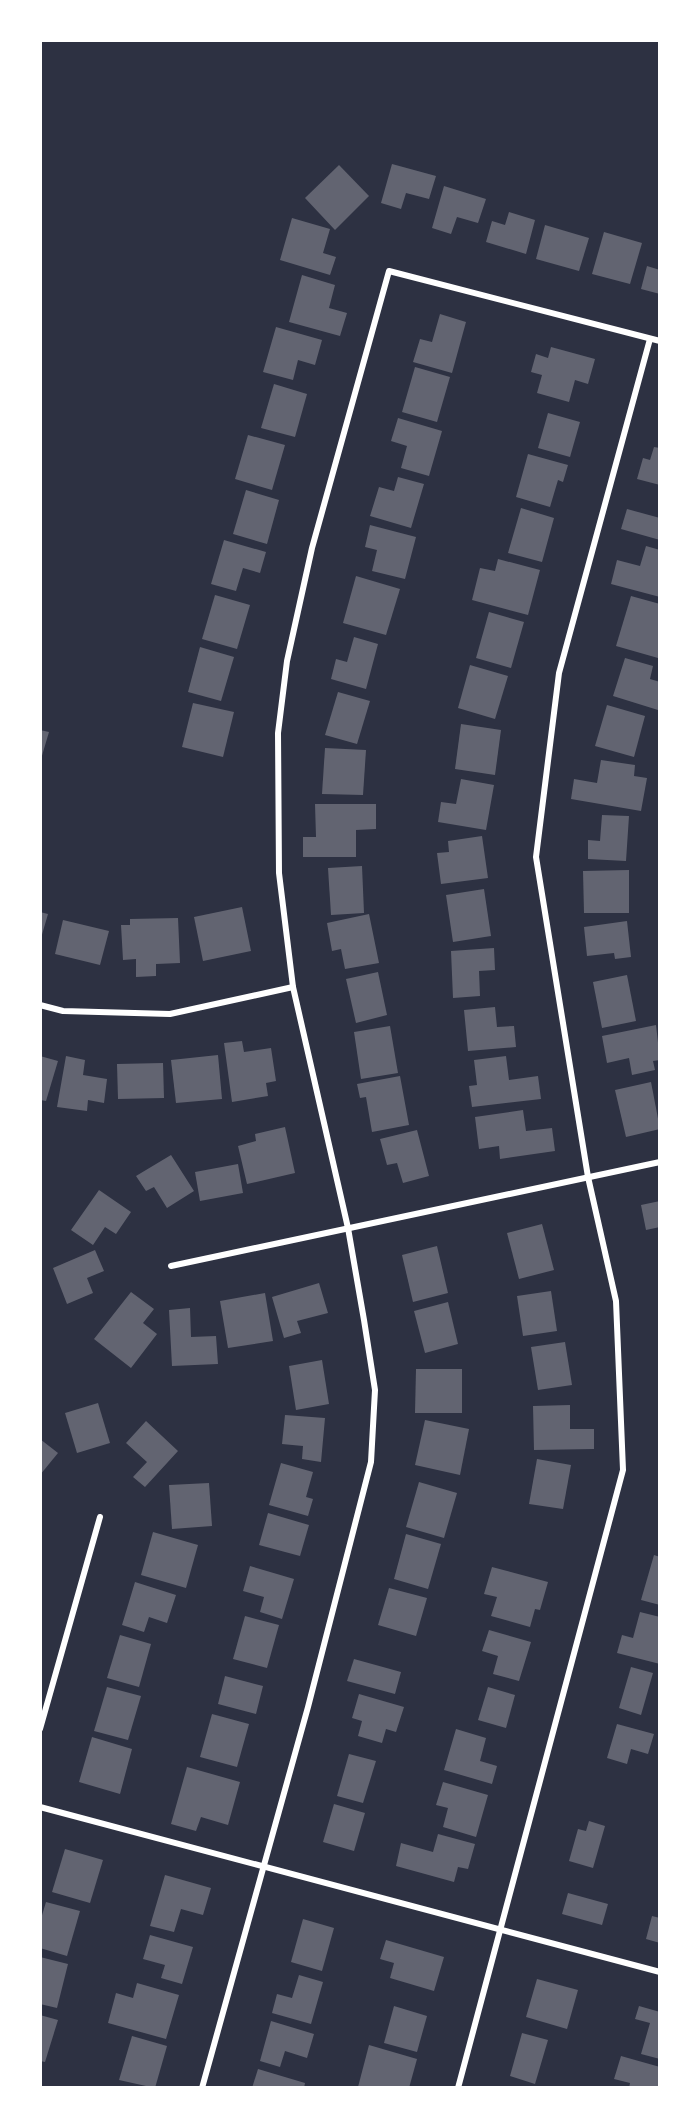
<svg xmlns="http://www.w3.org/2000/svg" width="700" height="2128" font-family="'Alegreya Sans',sans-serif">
<rect width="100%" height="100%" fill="#2d3142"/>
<g fill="#626471">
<polygon points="392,164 436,176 429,199 406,193 401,209 381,203"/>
<polygon points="339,165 369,196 335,230 305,198"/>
<polygon points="444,186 486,199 478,223 457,217 451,234 432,228"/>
<polygon points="509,212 535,220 526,254 486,242 492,221 505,225"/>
<polygon points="292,218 330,229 323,253 336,257 330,275 280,260"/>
<polygon points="545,225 589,238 579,271 536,259"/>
<polygon points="604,232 642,243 630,284 592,274"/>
<polygon points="647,266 660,270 660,294 641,289"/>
<polygon points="302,275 335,285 329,308 347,313 340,336 289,322"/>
<polygon points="440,314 466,322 452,373 413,362 420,339 432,342"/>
<polygon points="276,327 322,340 315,365 298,360 293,380 263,372"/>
<polygon points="551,347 595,359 588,384 575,380 569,402 537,393 542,375 531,372 536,354 548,358"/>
<polygon points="415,367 450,377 437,422 402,412"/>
<polygon points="274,384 307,394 295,437 261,428"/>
<polygon points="548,413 580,422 570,457 538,448"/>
<polygon points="398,418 442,431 429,476 401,468 407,446 391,441"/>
<polygon points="248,435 285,445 272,490 235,479"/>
<polygon points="654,447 660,448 660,485 637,479 643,458 650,460"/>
<polygon points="528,454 568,465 563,482 558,480 550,507 516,497"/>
<polygon points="398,477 424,484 411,528 370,516 379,487 394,491"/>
<polygon points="246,490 279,500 267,544 233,534"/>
<polygon points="521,508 554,518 542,562 508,553"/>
<polygon points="627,509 660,518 660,540 621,529"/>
<polygon points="370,525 416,537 405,579 372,571 377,550 365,547"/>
<polygon points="224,540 266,552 260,573 243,568 236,591 211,584"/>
<polygon points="646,546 660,550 660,597 611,584 617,560 640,566"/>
<polygon points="498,559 540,570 528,615 472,600 480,568 495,571"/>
<polygon points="356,576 400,589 386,635 343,623"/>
<polygon points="215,595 250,605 237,649 202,639"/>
<polygon points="631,596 660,604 658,658 616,646"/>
<polygon points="489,612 524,622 511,668 476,658"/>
<polygon points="354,637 378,644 366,689 331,679 336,659 347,662"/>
<polygon points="200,647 234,657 221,701 188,692"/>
<polygon points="625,658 653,666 650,679 660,682 658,710 613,696"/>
<polygon points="470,665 508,676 495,719 458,708"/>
<polygon points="338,692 370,701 357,744 325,735"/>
<polygon points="193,703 234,712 223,757 182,747"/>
<polygon points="607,705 645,716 634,757 595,746"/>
<polygon points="461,724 501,730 495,775 455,769"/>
<polygon points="40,730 49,732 41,759 40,759"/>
<polygon points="325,748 366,750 363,795 322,794"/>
<polygon points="601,760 635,765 634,776 647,778 641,811 571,799 574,779 597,783"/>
<polygon points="461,779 494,785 486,830 438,822 441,802 456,804"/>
<polygon points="315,804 376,804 376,829 356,830 356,857 303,857 303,837 316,837"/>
<polygon points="602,815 629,816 626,861 588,859 588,840 600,841"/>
<polygon points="482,836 488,878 441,884 437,853 449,852 448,841"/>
<polygon points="362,866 364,913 331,915 328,868"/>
<polygon points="629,870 629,913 584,913 583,871"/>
<polygon points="484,889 491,936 453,942 446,895"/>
<polygon points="242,907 251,951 203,961 194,917"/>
<polygon points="40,912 48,914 41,938 40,938"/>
<polygon points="369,914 379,963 345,969 341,949 332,951 327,923"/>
<polygon points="178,918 180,963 156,964 156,976 136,977 136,959 123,960 121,925 130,925 130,919"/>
<polygon points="63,920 109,931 100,965 55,954"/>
<polygon points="627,921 631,957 615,959 614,953 587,956 584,927"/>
<polygon points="494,948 495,970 479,971 480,996 453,998 451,951"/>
<polygon points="378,972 387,1015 356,1023 346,979"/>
<polygon points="627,975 636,1021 602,1028 593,982"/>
<polygon points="495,1007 497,1027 514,1026 516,1047 468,1051 464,1010"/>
<polygon points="656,1025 660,1060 653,1061 655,1070 632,1075 629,1058 607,1063 602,1036"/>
<polygon points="390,1026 398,1073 361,1079 354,1032"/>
<polygon points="242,1041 244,1052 271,1048 276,1081 266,1083 268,1096 232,1102 224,1043"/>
<polygon points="218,1055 222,1099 176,1103 171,1060"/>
<polygon points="40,1056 58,1061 46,1101 40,1100"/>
<polygon points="66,1056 85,1060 83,1075 107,1079 104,1103 88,1100 87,1111 57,1107"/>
<polygon points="506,1056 509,1080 538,1076 541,1099 472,1107 469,1086 477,1085 474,1060"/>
<polygon points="163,1063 164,1098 118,1099 117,1064"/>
<polygon points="400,1076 409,1125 372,1132 366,1097 360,1098 357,1084"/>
<polygon points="651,1082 660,1129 626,1137 615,1090"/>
<polygon points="523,1110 526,1131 552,1128 555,1151 500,1159 499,1146 479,1149 475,1117"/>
<polygon points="285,1127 295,1173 247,1184 238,1146 256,1141 255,1134"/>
<polygon points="417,1130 429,1176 403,1183 397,1163 387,1165 380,1139"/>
<polygon points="171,1155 194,1191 167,1208 154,1187 146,1191 136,1176"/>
<polygon points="238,1164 243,1193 200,1201 195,1172"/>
<polygon points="99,1190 131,1212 116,1234 105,1227 93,1245 71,1230"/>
<polygon points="660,1201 660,1227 646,1230 641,1205"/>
<polygon points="542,1224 554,1270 519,1279 507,1233"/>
<polygon points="437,1246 448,1293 413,1302 402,1255"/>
<polygon points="95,1250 104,1271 87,1278 93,1293 67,1304 53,1268"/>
<polygon points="319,1283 328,1313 297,1321 301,1333 284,1338 272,1297"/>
<polygon points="551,1291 557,1331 523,1336 517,1296"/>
<polygon points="131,1292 154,1309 143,1323 157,1334 131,1368 94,1339"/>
<polygon points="265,1293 273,1341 228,1348 220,1301"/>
<polygon points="448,1302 458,1344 425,1353 414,1311"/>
<polygon points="190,1308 191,1337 216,1336 218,1364 172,1366 169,1310"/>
<polygon points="565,1342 572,1385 538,1390 531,1347"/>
<polygon points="322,1360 329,1404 296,1410 289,1366"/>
<polygon points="416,1369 462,1369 462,1413 415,1413"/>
<polygon points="98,1403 110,1443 77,1453 65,1413"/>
<polygon points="570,1405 570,1429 594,1429 594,1449 534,1450 533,1406"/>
<polygon points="285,1415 325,1418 321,1462 302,1459 303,1446 282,1444"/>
<polygon points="425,1420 469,1429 460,1475 415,1465"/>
<polygon points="146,1421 178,1451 145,1487 133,1477 147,1462 126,1443"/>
<polygon points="40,1439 58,1453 40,1475"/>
<polygon points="537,1459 571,1465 563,1509 529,1504"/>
<polygon points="281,1463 313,1472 306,1497 313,1499 308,1516 269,1505"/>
<polygon points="419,1482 457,1493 444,1538 406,1527"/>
<polygon points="209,1483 212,1526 172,1529 169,1485"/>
<polygon points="268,1513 309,1525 300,1556 259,1545"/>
<polygon points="153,1532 198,1545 186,1588 141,1575"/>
<polygon points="406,1534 441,1544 428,1589 394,1579"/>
<polygon points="654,1555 660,1557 660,1605 641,1600"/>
<polygon points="250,1566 294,1579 282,1619 260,1612 264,1597 243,1591"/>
<polygon points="492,1567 548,1582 540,1610 535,1609 530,1627 491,1616 497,1597 484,1594"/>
<polygon points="135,1582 176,1595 167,1623 149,1617 144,1632 122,1625"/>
<polygon points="389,1588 427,1598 416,1636 378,1625"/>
<polygon points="640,1612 660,1617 660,1664 617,1653 622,1635 633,1638"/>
<polygon points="245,1616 279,1625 267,1668 233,1659"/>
<polygon points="489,1630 531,1642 519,1681 493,1674 498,1656 482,1651"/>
<polygon points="120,1635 151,1644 139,1687 107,1678"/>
<polygon points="354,1659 401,1672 395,1694 347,1681"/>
<polygon points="631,1667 653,1673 641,1715 619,1708"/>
<polygon points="225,1676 263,1686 256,1714 218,1704"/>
<polygon points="107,1687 141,1696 128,1740 94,1731"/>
<polygon points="488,1687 515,1695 506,1728 478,1720"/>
<polygon points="359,1694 404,1707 396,1732 386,1729 382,1743 358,1736 362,1721 352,1718"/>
<polygon points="212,1714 249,1724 237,1767 200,1757"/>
<polygon points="617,1724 654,1734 648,1754 631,1749 627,1764 607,1758"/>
<polygon points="456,1729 486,1738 480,1761 497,1766 492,1784 444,1770"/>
<polygon points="92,1737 132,1749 120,1794 79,1782"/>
<polygon points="349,1754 376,1761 363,1803 337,1796"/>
<polygon points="187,1767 240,1782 228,1825 201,1817 196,1831 171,1824"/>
<polygon points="443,1782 488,1795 476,1837 443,1827 448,1808 436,1805"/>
<polygon points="334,1804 365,1813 354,1851 323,1842"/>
<polygon points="589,1821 605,1826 593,1868 569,1861 578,1829 586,1831"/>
<polygon points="438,1834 475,1844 468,1869 458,1867 454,1882 396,1866 401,1843 433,1852"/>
<polygon points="65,1849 103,1860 90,1903 52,1892"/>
<polygon points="165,1875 211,1888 203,1915 181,1909 174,1932 150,1926"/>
<polygon points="568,1893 608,1904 602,1925 562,1914"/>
<polygon points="46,1902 80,1911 67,1956 40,1948 40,1922"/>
<polygon points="652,1916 660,1918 660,1943 646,1939"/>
<polygon points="303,1919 334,1928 322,1971 291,1962"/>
<polygon points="150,1935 193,1947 182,1984 161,1978 165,1965 143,1959"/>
<polygon points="386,1940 444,1957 434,1991 390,1978 394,1963 380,1959"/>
<polygon points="40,1957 68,1964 57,2008 40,2004"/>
<polygon points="299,1975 323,1982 311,2024 272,2013 277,1994 292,1998"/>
<polygon points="537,1979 578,1990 567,2029 526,2017"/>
<polygon points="137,1983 179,1995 166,2039 108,2023 116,1993 133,1998"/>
<polygon points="394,2006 427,2016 417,2052 384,2043"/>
<polygon points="639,2006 660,2012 660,2059 641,2054 650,2023 635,2019"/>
<polygon points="40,2015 58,2020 45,2062 40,2061"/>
<polygon points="271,2021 314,2034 307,2058 285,2051 280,2067 260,2061"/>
<polygon points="522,2033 548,2040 535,2084 510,2076"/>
<polygon points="132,2036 167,2046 155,2088 119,2080"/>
<polygon points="369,2045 417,2059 409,2088 358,2087"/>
<polygon points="621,2056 660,2067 660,2088 629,2088 630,2083 614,2079"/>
<polygon points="258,2069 305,2083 304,2088 252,2088"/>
</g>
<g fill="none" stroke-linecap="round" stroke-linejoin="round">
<g stroke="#fff" stroke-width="6">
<polyline points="40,1005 63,1011 170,1014 293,987"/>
<polyline points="171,1266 660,1162"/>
<polyline points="40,1729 100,1517"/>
<polyline points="40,1807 660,1972"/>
<polyline points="202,2088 308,1707 371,1462 375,1390 364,1320 348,1228 293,987 279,873 278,733 287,661 312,548 389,271 660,341"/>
<polyline points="458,2088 623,1470 616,1301 588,1177 536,857 559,673 650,339"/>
</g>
</g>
<rect width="700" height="2128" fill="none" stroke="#ffffff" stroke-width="84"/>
</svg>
